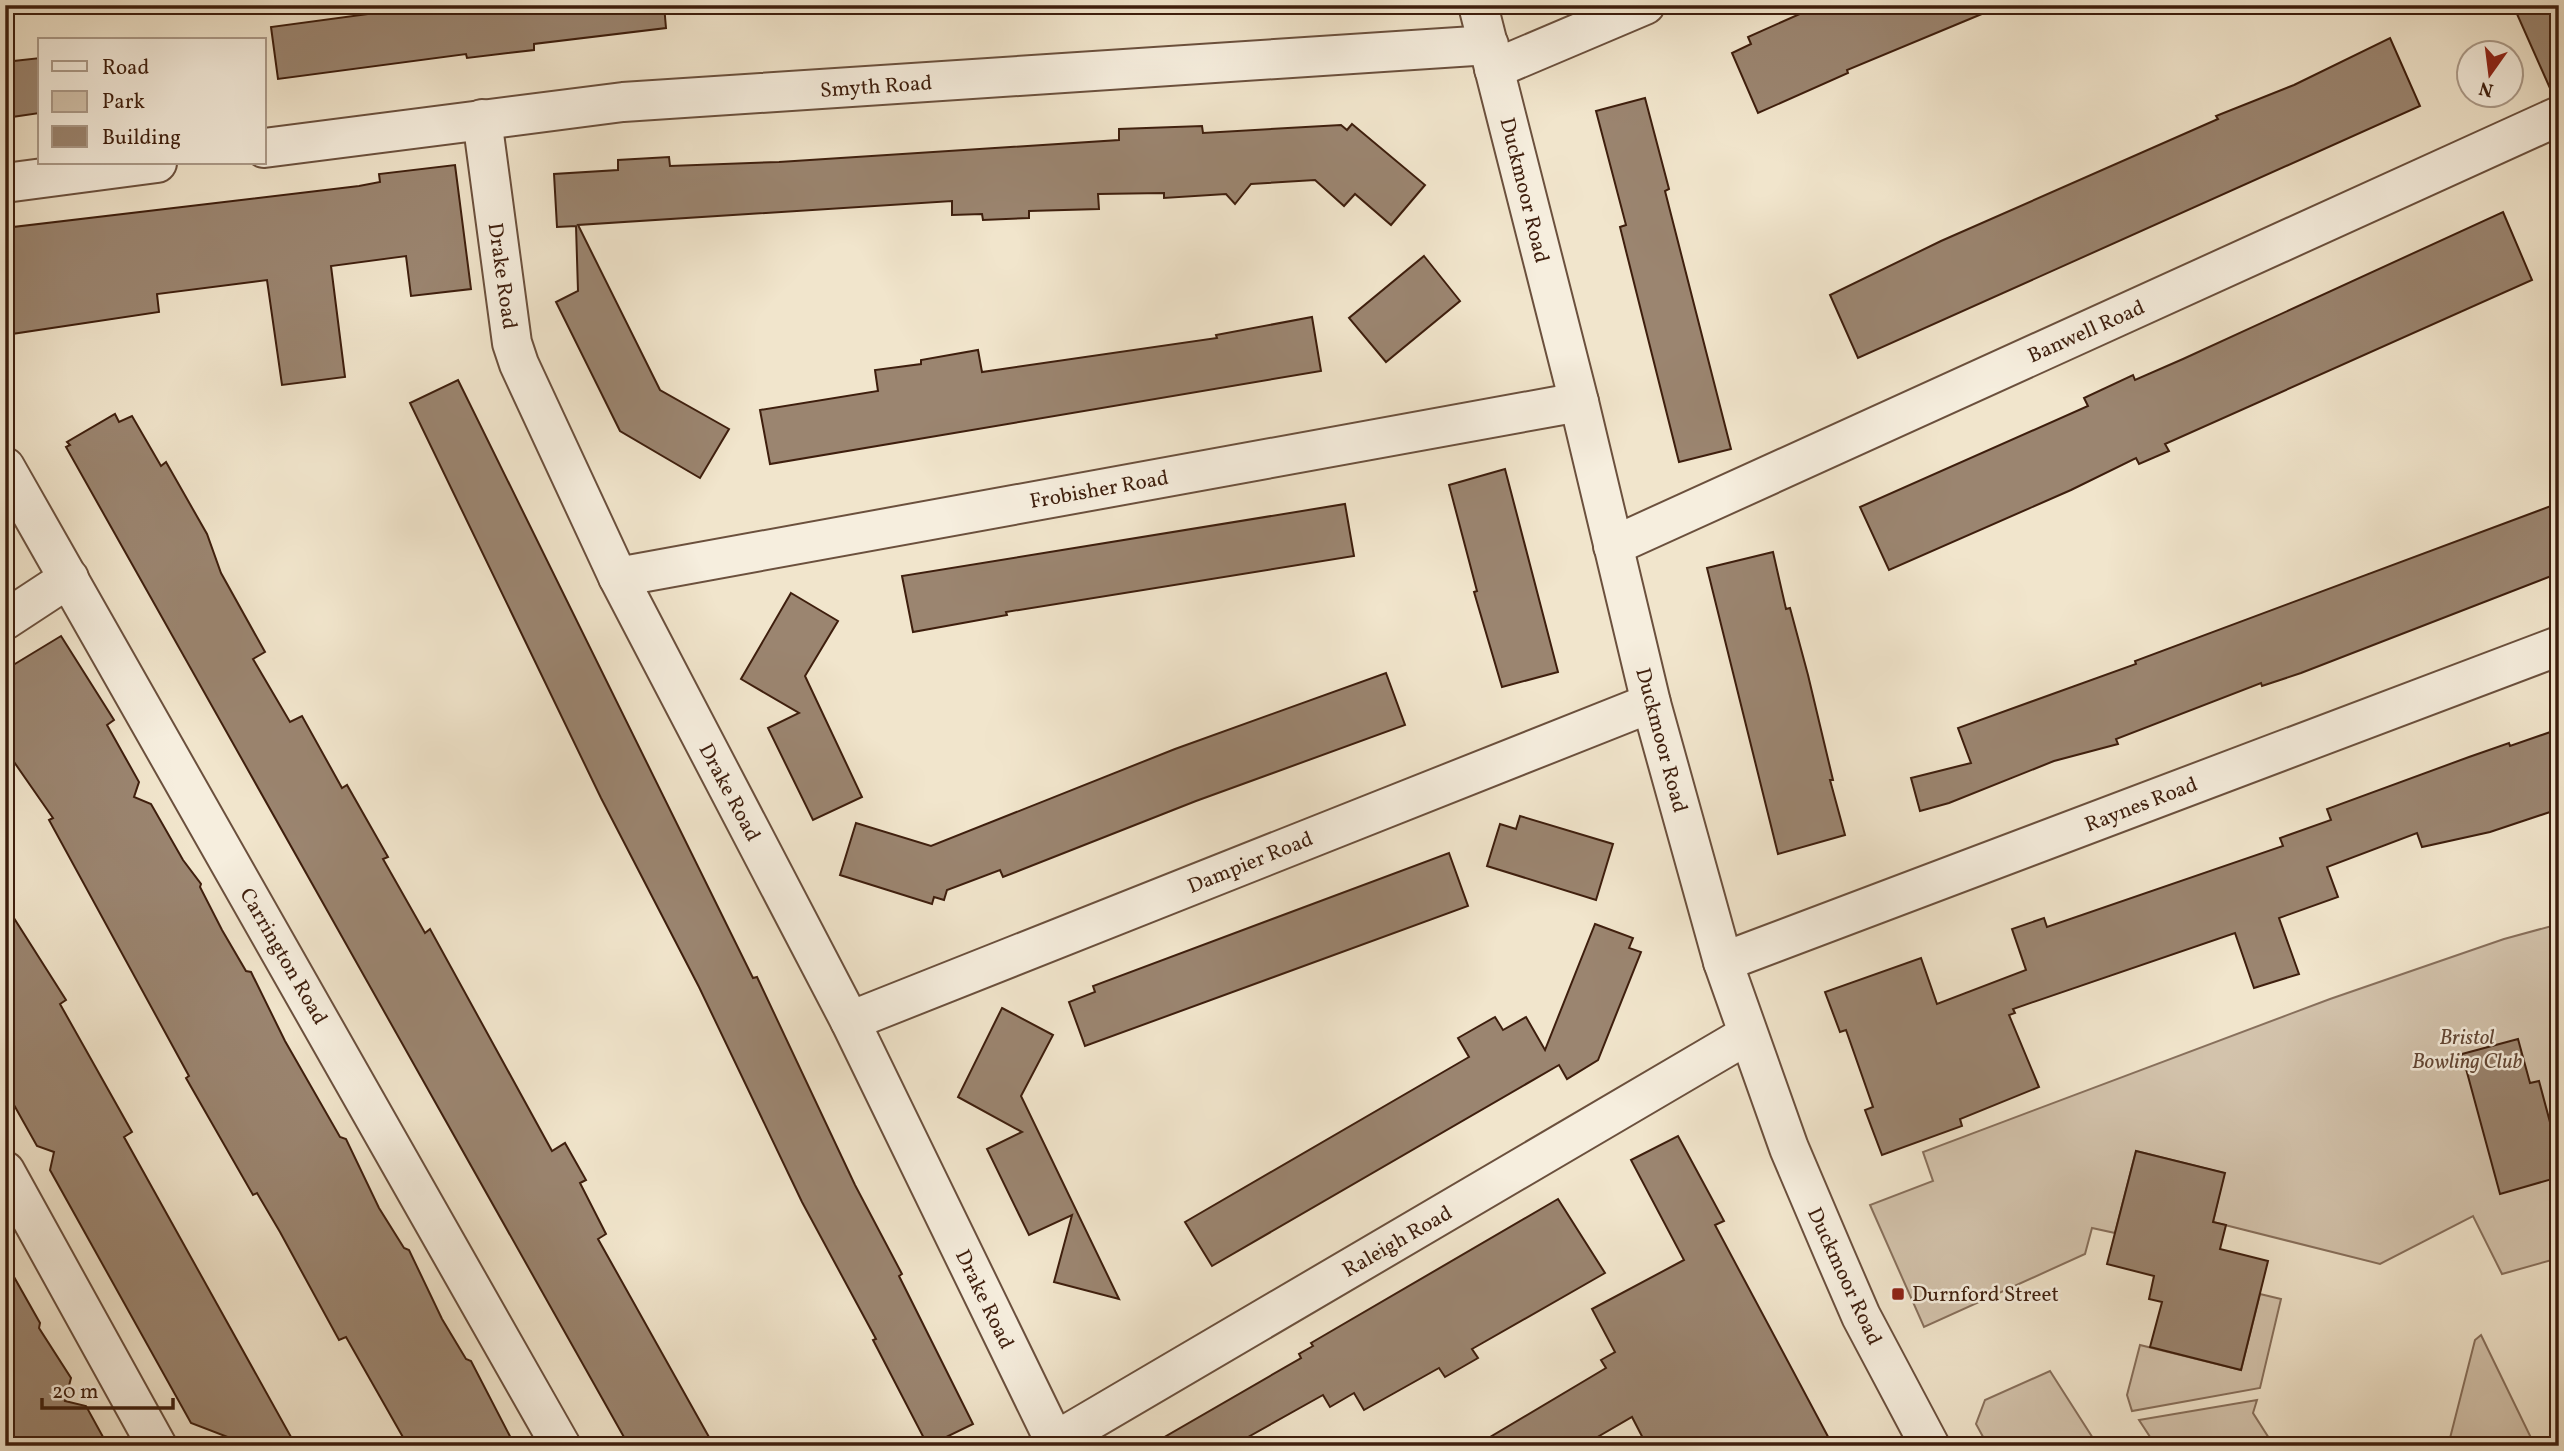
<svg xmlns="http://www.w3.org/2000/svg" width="2564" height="1451" font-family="Vollkorn,serif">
<rect width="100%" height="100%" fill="#f1e5cc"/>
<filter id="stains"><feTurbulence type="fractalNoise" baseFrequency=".00286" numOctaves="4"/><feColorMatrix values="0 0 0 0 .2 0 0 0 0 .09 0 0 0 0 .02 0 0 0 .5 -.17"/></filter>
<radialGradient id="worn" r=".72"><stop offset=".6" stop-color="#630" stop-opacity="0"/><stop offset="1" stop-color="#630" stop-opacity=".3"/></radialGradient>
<g fill="#d3c3ac" stroke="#88705c" stroke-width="2">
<polygon points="2559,924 2559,1258 2502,1274 2473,1216 2380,1264 2213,1222 2224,1173 2136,1151 2115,1233 2092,1228 2085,1254 1924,1327 1870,1205 1933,1181 1923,1152 2330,999 2504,939"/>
<polygon points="2260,1294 2281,1299 2260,1388 2132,1411 2127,1395 2140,1345 2241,1370"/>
<polygon points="2481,1335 2535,1446 2448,1446 2475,1340"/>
<polygon points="2050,1371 2098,1446 1988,1446 1976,1424 1985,1400"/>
<polygon points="2257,1400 2253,1413 2274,1446 2156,1446 2139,1420"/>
</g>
<g fill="#9b8570" stroke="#3e1e0d" stroke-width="2">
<polygon points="435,5 664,5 666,28 534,44 534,50 467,58 466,54 278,79 271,27"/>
<polygon points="1820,5 2001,5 2001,6 1847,70 1848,73 1758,113 1732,53 1751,44 1748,37"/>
<polygon points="2513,5 2559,5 2559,95 2553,95"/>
<polygon points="2390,38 2420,106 1858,358 1830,295 1941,241 2218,119 2216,116 2294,85"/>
<polygon points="40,58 40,113 5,118 5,62"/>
<polygon points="1645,98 1669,189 1665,191 1731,449 1679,462 1620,227 1626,225 1596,111"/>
<polygon points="1352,124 1425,185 1391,225 1355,194 1344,206 1315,180 1251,184 1235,204 1226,194 1164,198 1164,193 1098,194 1099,209 1029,211 1029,218 983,220 982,214 952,215 952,201 578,225 660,390 729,429 700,478 620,431 556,302 578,291 576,226 557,227 554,174 618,170 618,160 669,157 670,166 779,162 1119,140 1119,129 1202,126 1203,133 1341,125 1347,130"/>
<polygon points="455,165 471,289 411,296 406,256 331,266 345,377 282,385 267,280 157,294 159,312 5,335 5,228 359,186 380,182 379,174"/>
<polygon points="2503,212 2532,280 2165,444 2169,451 2139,464 2136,458 2071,490 1889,570 1860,507 2088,406 2084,398 2133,375 2135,380 2183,359"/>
<polygon points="1424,256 1460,301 1386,362 1349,318"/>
<polygon points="1312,317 1321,371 770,464 760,410 878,391 875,370 921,364 921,360 978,350 982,372 1217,338 1216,335"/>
<polygon points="458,380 753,978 757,977 855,1185 902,1274 899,1276 973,1424 928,1446 873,1340 876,1339 802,1202 699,987 601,798 410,403"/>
<polygon points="115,414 119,422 132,416 161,466 166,462 207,534 221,573 265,652 253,659 290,722 302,716 342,788 347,785 388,857 383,859 425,933 430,929 552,1151 565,1143 586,1180 580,1183 606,1234 598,1239 714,1446 629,1446 66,447 70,445 67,442"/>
<polygon points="1505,469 1558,672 1502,687 1474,592 1477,591 1449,485"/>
<polygon points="2559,503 2559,573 2301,673 2262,686 2261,683 2116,739 2118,744 2054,761 1949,803 1920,811 1911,778 1971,763 1958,728 2136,664 2135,661"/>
<polygon points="1345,504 1354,556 1006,612 1007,615 913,632 902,576"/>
<polygon points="1773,552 1786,609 1790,608 1808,675 1833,780 1830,780 1845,835 1778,854 1707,568"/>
<polygon points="791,593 838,621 805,676 862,797 813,820 768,728 799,713 741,679"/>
<polygon points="61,636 114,720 107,725 139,782 134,797 151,804 183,860 201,884 200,887 222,930 246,971 251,972 285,1041 340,1137 346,1139 379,1208 404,1248 409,1250 442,1319 466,1359 471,1361 515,1446 408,1446 346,1337 339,1340 280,1232 257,1193 253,1195 186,1078 189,1076 49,820 53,818 5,749 5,670"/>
<polygon points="1386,673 1405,725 1196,801 1003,877 1000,870 947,890 944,900 934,897 932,904 840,875 856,823 931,846 1175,749"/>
<polygon points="2559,729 2559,809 2490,832 2422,847 2417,833 2327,867 2338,897 2279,918 2299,974 2254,988 2235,933 2013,1009 2015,1013 2009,1015 2039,1087 1960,1119 1962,1126 1882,1155 1865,1110 1873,1107 1846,1030 1840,1032 1825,992 1921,958 1937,1004 2026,970 2012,929 2044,918 2047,927 2283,846 2280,838 2331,820 2327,809 2469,757 2509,743 2510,746"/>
<polygon points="1520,816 1613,844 1596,900 1487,866 1500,824 1516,829"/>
<polygon points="1449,853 1468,906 1085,1046 1069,1002 1095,992 1093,986"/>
<polygon points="5,904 66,1000 60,1004 132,1132 124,1137 296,1446 251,1446 191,1423 50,1170 54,1152 37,1146 5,1089"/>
<polygon points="1595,924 1633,938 1629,948 1641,952 1598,1060 1567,1079 1559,1065 1212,1266 1185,1222 1469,1057 1458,1038 1495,1017 1503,1030 1526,1017 1545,1050"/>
<polygon points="1002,1008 1053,1035 1021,1096 1119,1299 1054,1282 1072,1215 1029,1235 987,1149 1022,1132 958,1097"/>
<polygon points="2518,1039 2530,1083 2539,1081 2559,1156 2559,1177 2500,1194 2462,1054"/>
<polygon points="1678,1136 1724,1221 1715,1225 1833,1446 1647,1446 1632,1417 1582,1446 1475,1446 1606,1368 1601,1360 1615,1352 1592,1309 1684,1260 1631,1160"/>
<polygon points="2136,1151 2225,1173 2213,1222 2226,1225 2220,1249 2268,1261 2241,1370 2150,1347 2162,1302 2149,1299 2154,1276 2107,1264"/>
<polygon points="1558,1199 1605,1273 1472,1349 1478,1358 1445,1377 1439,1368 1364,1410 1354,1393 1330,1407 1323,1395 1232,1446 1149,1446 1301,1358 1299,1354 1313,1346 1311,1343"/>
<polygon points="5,1261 40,1323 39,1328 71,1378 65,1401 86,1406 108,1446 5,1446"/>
</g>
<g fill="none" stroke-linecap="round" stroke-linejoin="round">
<defs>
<g id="minor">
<polyline points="1494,69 1645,5"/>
<polyline points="482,119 512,343 519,364 618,577 850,1021 1057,1446"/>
<polyline points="264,148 623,102 1489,45"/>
<polyline points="5,183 157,163"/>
<polyline points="5,467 561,1446"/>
<polyline points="1613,546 2559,116"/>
<polyline points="618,577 1579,402"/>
<polyline points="5,620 69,578"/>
<polyline points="1723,962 2559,646"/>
<polyline points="850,1021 1651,703"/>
<polyline points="5,1171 157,1446"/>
<polyline points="1047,1446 1747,1035"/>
</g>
<polyline id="tertiary" points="1478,5 1579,402 1651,703 1723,962 1789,1148 1835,1256 1861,1316 1930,1446"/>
</defs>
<use href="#minor" stroke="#6b503d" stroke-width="42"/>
<use href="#tertiary" stroke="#6b503d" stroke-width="42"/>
<use href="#minor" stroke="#f6eede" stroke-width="38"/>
<use href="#tertiary" stroke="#f6eede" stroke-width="38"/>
</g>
<rect fill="#8f2418" stroke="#f6eede" stroke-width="2.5" x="1891" y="1287" width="14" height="14" rx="3.5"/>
<g text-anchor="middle" stroke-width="5" stroke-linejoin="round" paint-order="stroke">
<g font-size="21" fill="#3e1e0d" stroke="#f6eede">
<text transform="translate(876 86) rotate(-4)" y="7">Smyth Road</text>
<text transform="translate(1525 190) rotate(76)" y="7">Duckmoor Road</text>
<text transform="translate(503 276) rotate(82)" y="7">Drake Road</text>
<text transform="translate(2086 331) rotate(-24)" y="7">Banwell Road</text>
<text transform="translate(1099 489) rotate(-10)" y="7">Frobisher Road</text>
<text transform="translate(1662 740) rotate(75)" y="7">Duckmoor Road</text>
<text transform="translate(730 792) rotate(62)" y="7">Drake Road</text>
<text transform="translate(2141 804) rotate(-21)" y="7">Raynes Road</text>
<text transform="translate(1250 862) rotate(-22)" y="7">Dampier Road</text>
<text transform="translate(284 956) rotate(60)" y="7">Carrington Road</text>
<text transform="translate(1397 1241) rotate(-30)" y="7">Raleigh Road</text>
<text transform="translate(1845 1276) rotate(65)" y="7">Duckmoor Road</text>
<text transform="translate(985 1299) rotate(64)" y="7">Drake Road</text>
</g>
<g font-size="21" font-style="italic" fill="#634735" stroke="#f6eede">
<text x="2467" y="1044">Bristol<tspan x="2467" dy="24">Bowling Club</tspan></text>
</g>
<g font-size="21" fill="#3e1e0d" stroke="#f6eede" text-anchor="start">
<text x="1912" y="1301">Durnford Street</text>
</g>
</g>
<rect width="2564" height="1451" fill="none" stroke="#f1e5cc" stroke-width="28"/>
<rect x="7" y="7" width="2550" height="1437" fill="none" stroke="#3e1e0d" stroke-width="3.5"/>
<rect x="14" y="14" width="2536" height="1423" fill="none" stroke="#3e1e0d" stroke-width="2"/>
<rect x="38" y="38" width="228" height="126" fill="#f6eede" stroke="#ac9b8a" stroke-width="2"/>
<rect x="52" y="61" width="35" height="10" fill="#f6eede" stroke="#ac9b8a" stroke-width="2"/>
<text x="102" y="74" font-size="21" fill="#3e1e0d">Road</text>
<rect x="52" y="91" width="35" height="21" fill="#d3c3ac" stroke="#ac9b8a" stroke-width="2"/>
<text x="102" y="108" font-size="21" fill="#3e1e0d">Park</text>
<rect x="52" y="126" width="35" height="21" fill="#9b8570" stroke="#ac9b8a" stroke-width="2"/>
<text x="102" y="144" font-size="21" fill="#3e1e0d">Building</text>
<g transform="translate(2490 74) rotate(194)"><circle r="33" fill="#f6eede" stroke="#ac9b8a" stroke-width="2"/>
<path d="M0-5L12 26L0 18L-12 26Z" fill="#8f2418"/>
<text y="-10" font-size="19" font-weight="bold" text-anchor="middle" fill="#3e1e0d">N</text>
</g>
<path d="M42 1398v10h131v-10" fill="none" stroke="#3e1e0d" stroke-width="3.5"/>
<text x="52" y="1398" font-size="21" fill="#3e1e0d" stroke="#f6eede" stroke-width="5" paint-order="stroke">20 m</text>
<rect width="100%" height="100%" filter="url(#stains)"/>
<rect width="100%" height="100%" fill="url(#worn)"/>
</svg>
